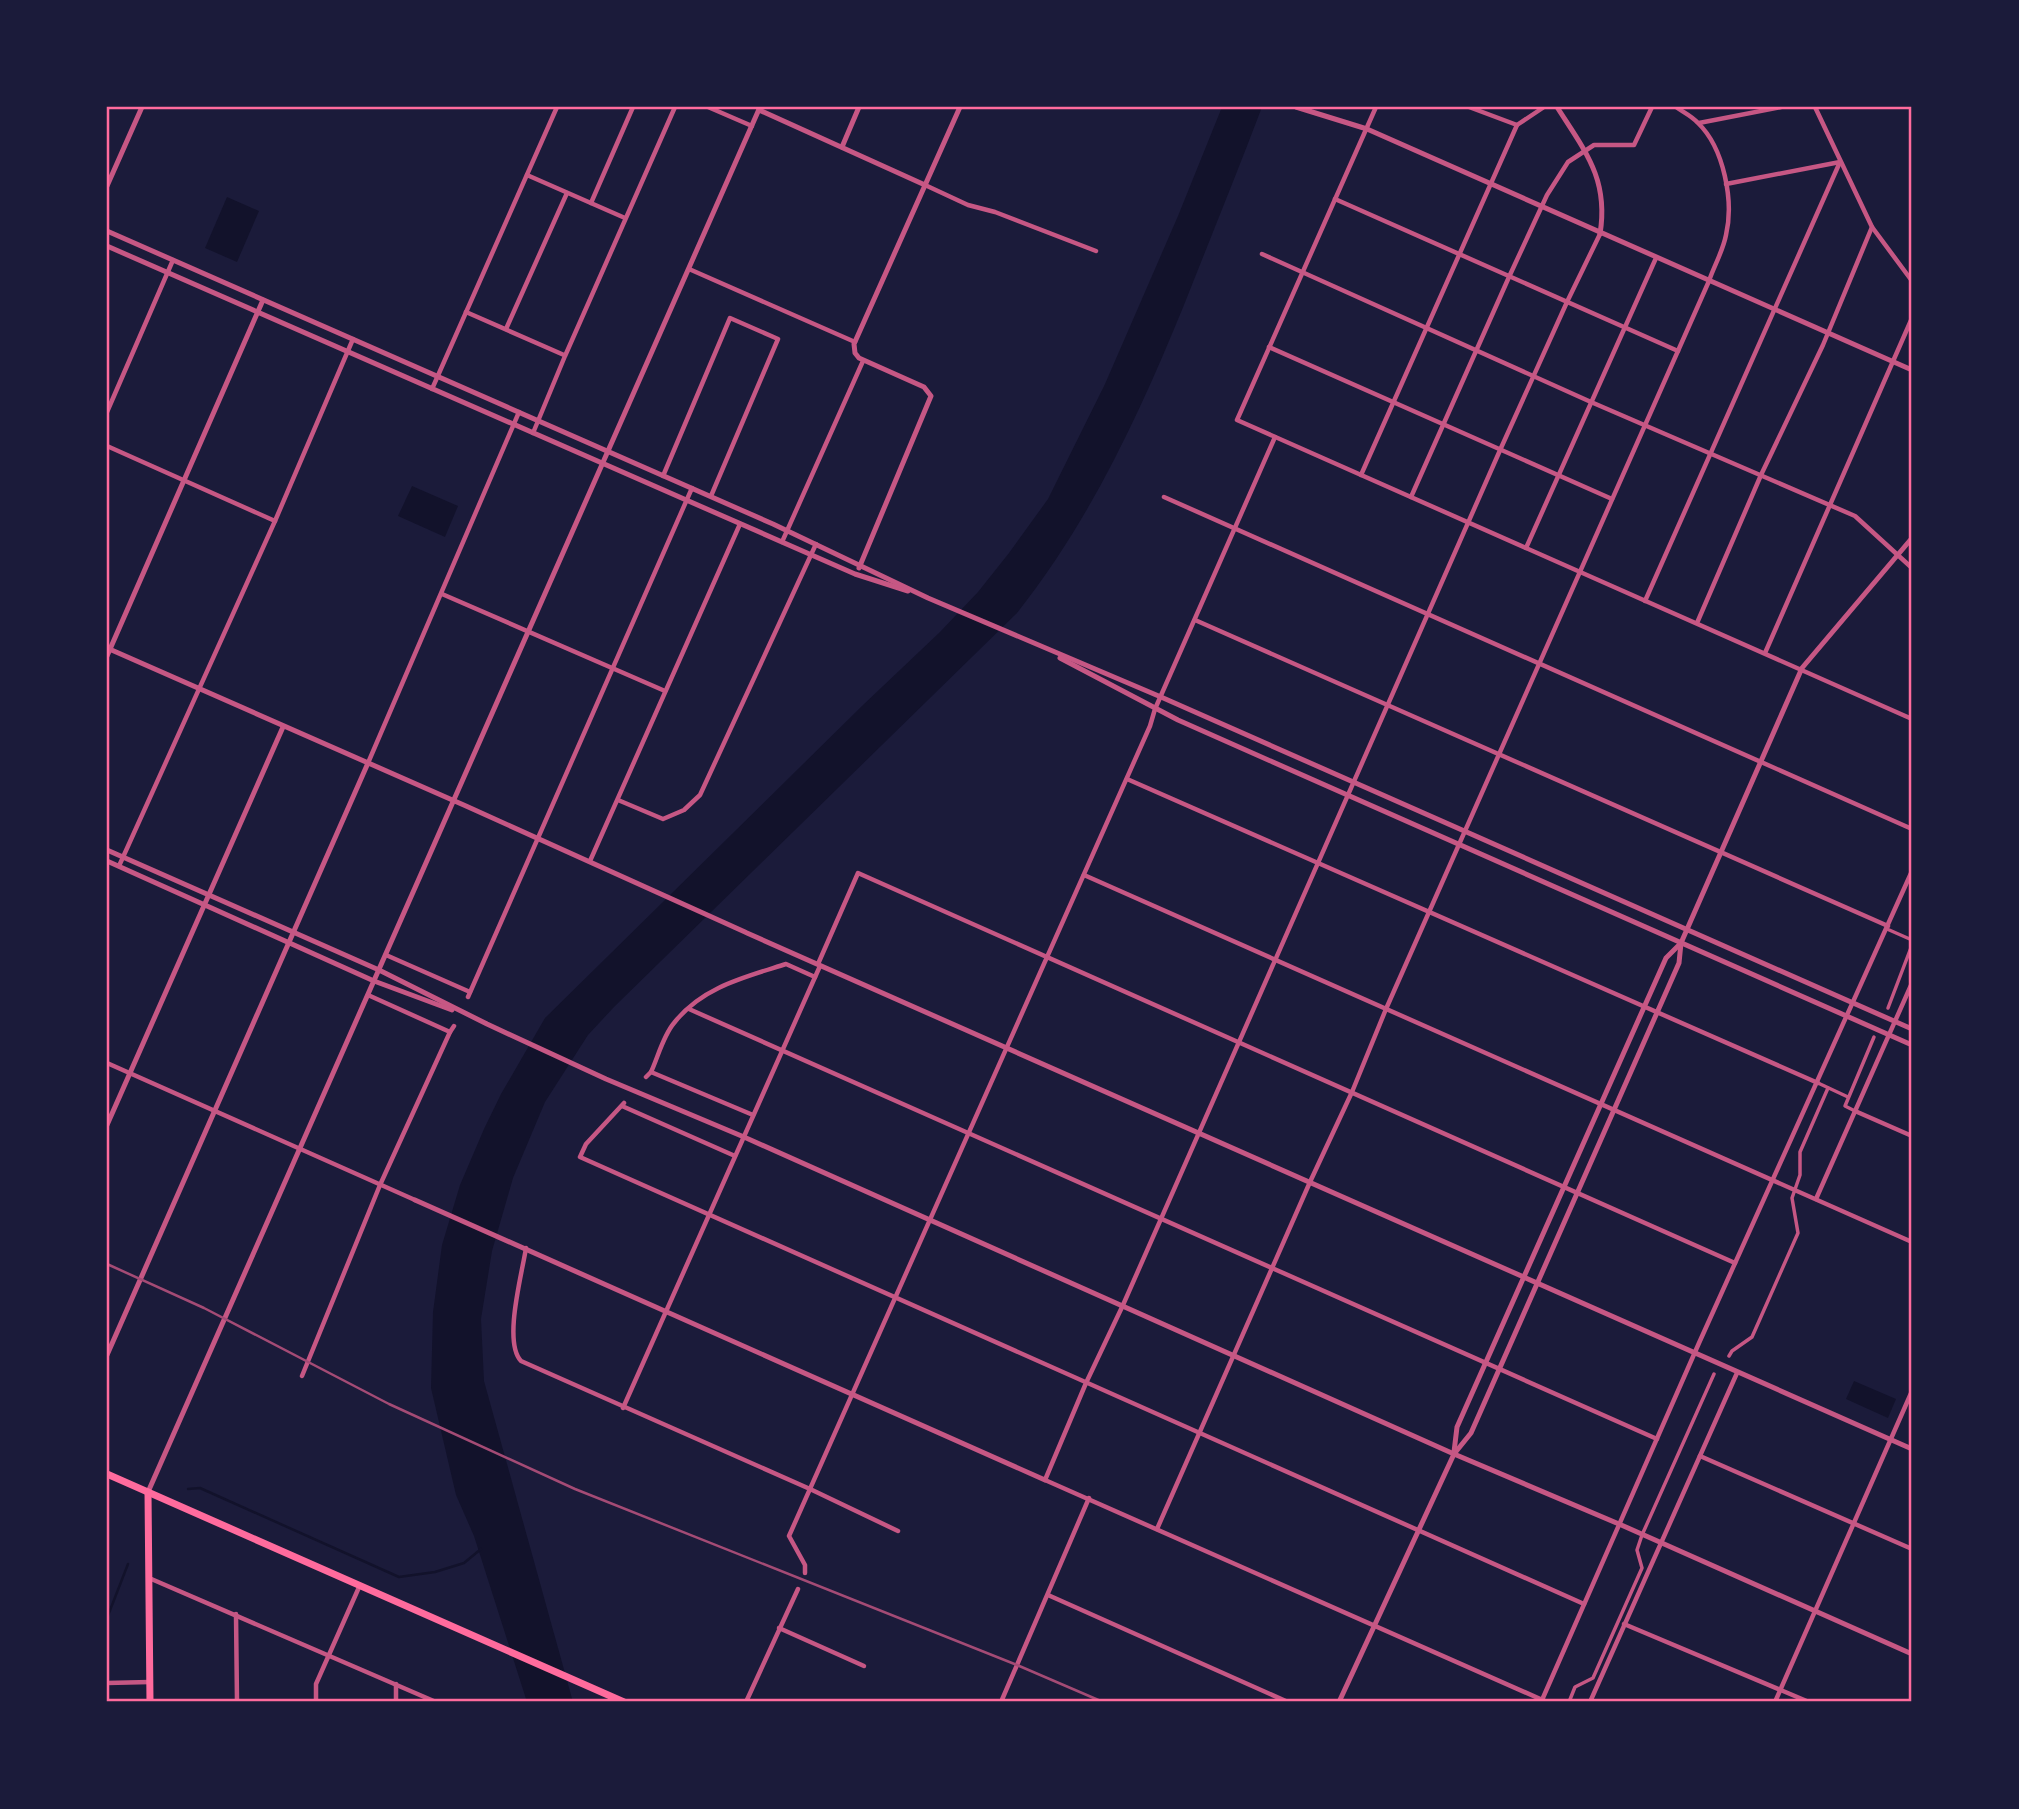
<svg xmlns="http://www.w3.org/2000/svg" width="2019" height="1809" font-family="'Asap Condensed',sans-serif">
<rect width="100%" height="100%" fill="#1b1b3a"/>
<g fill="#12122b">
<path d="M 1222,107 L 1262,107 C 1237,173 1210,239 1184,305 C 1139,415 1091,519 1017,613 L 614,1007 L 588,1035 L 545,1102 L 513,1178 L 492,1251 L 481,1319 L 484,1381 L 573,1702 L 527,1702 L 474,1536 L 456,1495 L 431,1388 L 433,1312 L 442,1245 L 460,1185 L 484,1129 L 501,1094 L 545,1018 L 863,705 L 940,632 L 978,592 L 1009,553 L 1048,499 L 1105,384 L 1178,216 Z"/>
<polygon points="227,197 259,211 237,262 205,248"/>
<polygon points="412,486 458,506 445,537 398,516"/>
<polygon points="1854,1381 1896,1399 1888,1418 1846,1399"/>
</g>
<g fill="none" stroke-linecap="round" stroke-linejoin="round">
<g stroke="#12122b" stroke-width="2.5">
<polyline points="188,1489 200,1488 399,1577 435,1572 464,1563 481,1549"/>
<polyline points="107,1618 128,1564"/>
</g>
<g stroke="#c65784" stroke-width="3.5">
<polyline points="1887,929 1912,940"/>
<polyline points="1888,1008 1912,945"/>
<polyline points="1818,1083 1848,1097"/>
<polyline points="1855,1111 1845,1106 1874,1037"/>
<polyline points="1729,1356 1732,1351 1752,1337 1798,1233 1792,1198 1800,1175 1800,1152 1828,1088"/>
<polyline points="1569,1702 1575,1687 1593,1678 1642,1568 1637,1550 1642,1535 1714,1374"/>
</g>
<g stroke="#c65784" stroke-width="4.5">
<polyline points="708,107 752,126"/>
<polyline points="1376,107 1237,420 1912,719"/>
<polyline points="1469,107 1517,125 1544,107"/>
<polyline points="1815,107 1872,227 1912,281"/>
<polyline points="1699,123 1781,107"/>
<polyline points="527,175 625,218"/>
<polyline points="1726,184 1840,162"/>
<polyline points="925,185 968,205 995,212 1096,251"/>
<polyline points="1335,199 1678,351"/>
<polyline points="591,203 633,107"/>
<polyline points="1262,254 1591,402 1855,516 1912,568"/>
<polyline points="689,269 855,342"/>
<polyline points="466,312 564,355"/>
<polyline points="506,329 567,193"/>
<polyline points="1269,347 1612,499"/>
<polyline points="432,389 557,107"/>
<polyline points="107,412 173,260"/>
<polyline points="533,433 565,356 675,107"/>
<polyline points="107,446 275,521"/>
<polyline points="1361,475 1517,125"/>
<polyline points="663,476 730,318 778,339 711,496"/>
<polyline points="1164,497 1912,829"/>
<polyline points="1411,497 1509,277 1547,195 1568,162 1594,145 1634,145 1652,107"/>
<polyline points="782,542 863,361"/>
<polyline points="1526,548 1656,258"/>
<polyline points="442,594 665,691"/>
<polyline points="1645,601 1840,162"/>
<polyline points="1195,620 1888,926"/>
<polyline points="1697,623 1761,475 1823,345 1872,227"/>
<polyline points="1765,653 1912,318"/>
<polyline points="368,763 519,412"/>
<polyline points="1127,779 1818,1083"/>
<polyline points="618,800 663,819 684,810 700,795 816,544"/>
<polyline points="590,861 740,524"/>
<polyline points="119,866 275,521 353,339"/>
<polyline points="1084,875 1912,1242"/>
<polyline points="386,955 470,992"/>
<polyline points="818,964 858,873 1735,1263"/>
<polyline points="368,995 450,1032"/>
<polyline points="468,997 692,488"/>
<polyline points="689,1009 1657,1439"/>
<polyline points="107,1063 415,1200"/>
<polyline points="651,1072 753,1115"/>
<path d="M 646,1077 L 651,1072 C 658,1057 663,1036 674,1023 C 702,987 745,977 786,964 L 815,977"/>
<polyline points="624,1103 586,1144 580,1157 1584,1604"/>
<polyline points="622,1106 735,1156"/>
<polyline points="1855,1111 1912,1136"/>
<polyline points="1816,1199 1912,983"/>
<path d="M 526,1248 C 522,1274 503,1342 521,1361 L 810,1489 L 898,1531"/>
<polyline points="302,1376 380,1185 450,1032 454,1026"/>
<polyline points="623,1408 820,966"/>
<polyline points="1700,1456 1912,1549"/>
<path d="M 1157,1529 L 1310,1182 L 1352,1092 L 1386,1009 L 1709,281 C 1714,266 1723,251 1726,235 C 1734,201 1724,148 1698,123 C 1692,116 1683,112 1676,107"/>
<polyline points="805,1573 805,1565 789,1536 1150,726 1155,709 1275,437"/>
<polyline points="149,1578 436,1702"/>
<polyline points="1048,1595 1288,1702"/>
<polyline points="236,1614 237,1702"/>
<polyline points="1624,1624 1809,1702"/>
<polyline points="779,1628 864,1666"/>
<polyline points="107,1683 150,1682"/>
<polyline points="396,1684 396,1702"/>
<polyline points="1542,1700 1699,1343 1912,871"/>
<polyline points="316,1702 316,1684 360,1585"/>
<polyline points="746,1702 798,1589"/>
<polyline points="1001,1702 1089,1498"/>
<polyline points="1547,1702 1045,1480 1086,1383 1123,1305 1501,448 1567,302 1600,234"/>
<polyline points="1590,1702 1737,1373"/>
<polyline points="1775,1702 1912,1391"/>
</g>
<g stroke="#c65784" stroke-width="5">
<polyline points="1296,107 1367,129 1912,370"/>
<path d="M 1557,107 C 1585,151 1609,179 1600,234"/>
<polyline points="759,110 925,185"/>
<polyline points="842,147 859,107"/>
<polyline points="107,186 142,107"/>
<polyline points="107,231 773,524 928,598 1161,697 1912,1029"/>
<polyline points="107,246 855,574 908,591"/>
<polyline points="859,568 931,396 924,387 859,358 855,353 854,344 960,107"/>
<polyline points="107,648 466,806 745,932"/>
<polyline points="107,656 263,300"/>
<polyline points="1060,658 1178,720 1912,1045"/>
<polyline points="107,850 379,970 487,1024 606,1079 744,1137 1454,1454 1619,1524 1912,1654"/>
<polyline points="107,861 374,981 452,1010"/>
<polyline points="747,933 1912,1449"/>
<polyline points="107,1125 283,727"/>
<polyline points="415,1200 1045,1480"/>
<polyline points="107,1355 368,763"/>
<polyline points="1454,1452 1457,1427 1666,958 1681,943"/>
<polyline points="148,1492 760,107"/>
<polyline points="1339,1702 1454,1454 1471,1433 1679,963 1681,943 1802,668 1912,538"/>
</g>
<polyline stroke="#ff6b9d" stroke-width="7" points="148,1492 150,1702"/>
<polyline stroke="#ff6b9d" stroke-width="7" points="107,1474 624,1702"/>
<polyline stroke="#a44b75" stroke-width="2.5" points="107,1264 204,1308 389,1404 575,1489 1017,1665 1103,1702"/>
</g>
<rect width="2019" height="1809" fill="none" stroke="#1b1b3a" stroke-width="217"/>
<rect x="108" y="108" width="1802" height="1592" fill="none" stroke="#ff6b9d" stroke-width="2.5"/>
</svg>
